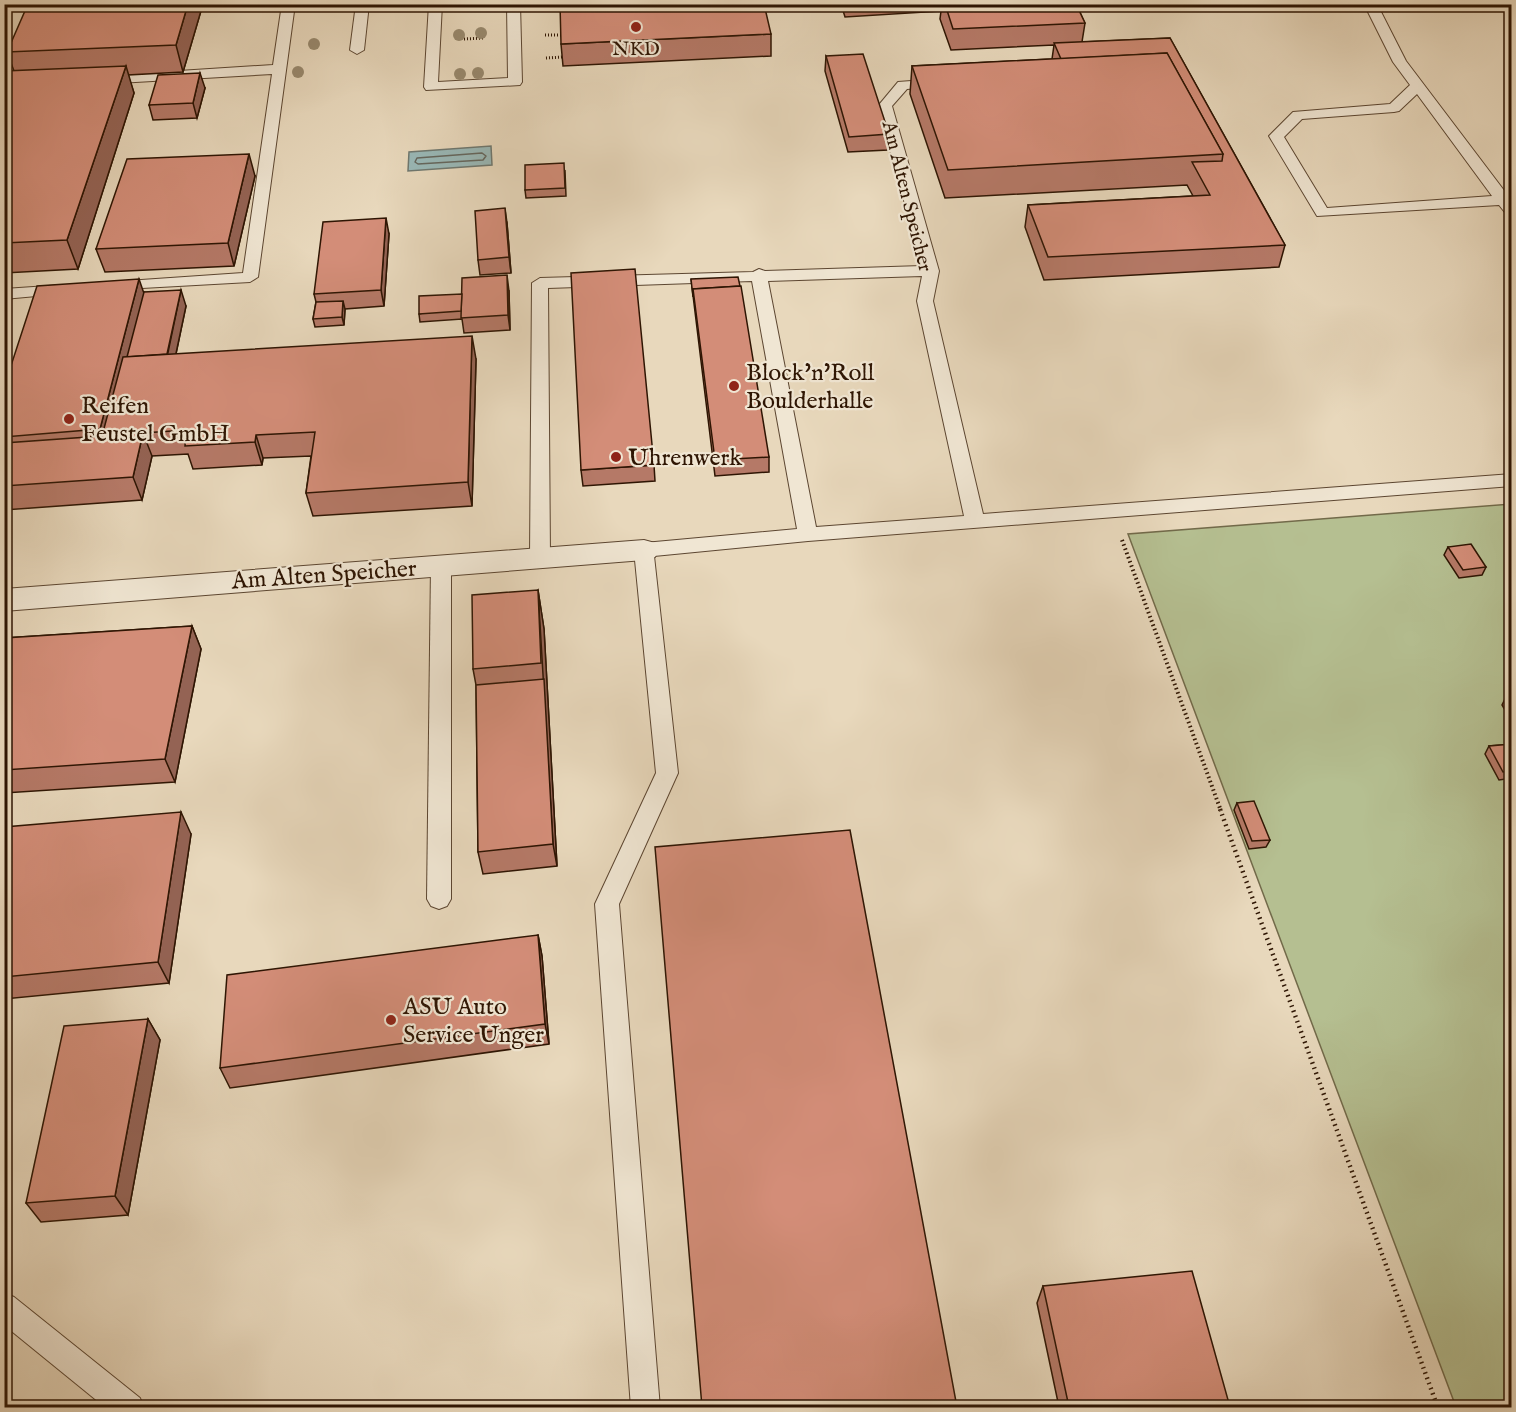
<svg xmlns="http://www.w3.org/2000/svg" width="1516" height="1412" font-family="'IM FELL English',serif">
<rect width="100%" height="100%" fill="#e8d8bc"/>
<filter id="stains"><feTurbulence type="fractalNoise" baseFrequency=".00333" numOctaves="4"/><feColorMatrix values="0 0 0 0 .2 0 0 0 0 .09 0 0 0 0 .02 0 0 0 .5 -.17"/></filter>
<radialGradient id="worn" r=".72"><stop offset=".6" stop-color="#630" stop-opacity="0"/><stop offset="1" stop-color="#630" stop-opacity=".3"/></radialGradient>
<polygon fill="#b5bf91" stroke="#726a4a" stroke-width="1.5" points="1511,504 1511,1407 1456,1407 1128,534"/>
<polygon fill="#99b8b7" stroke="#6e776f" stroke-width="1.5" points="491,146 492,165 408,171 409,152"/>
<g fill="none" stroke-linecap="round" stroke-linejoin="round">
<polygon stroke="#64665d" stroke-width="1.5" points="482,153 486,156 483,160 418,164 415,162 417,158"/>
<defs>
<g id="service">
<polygon points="282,4 295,4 258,277 250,282 106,290 104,287 112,282 243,273 272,74 101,84 94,80 101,76 273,65"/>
<polygon points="356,4 369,4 364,50 357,54 350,50"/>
<polygon points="429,4 442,4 438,82 508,78 507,4 520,4 522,82 520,85 426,90 424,87"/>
<path d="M 1364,4 L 1377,4 L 1406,61 L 1512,201 L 1512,216 L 1507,215 L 1499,205 L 1317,216 L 1269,136 L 1293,112 L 1390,104 L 1410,85 L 1393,62 ZM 1417,94 L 1492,196 L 1327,208 L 1284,137 L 1302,119 L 1394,112 L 1399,111 Z"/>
<path d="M 938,79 L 945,83 L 943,86 L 907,89 L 892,106 L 939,271 L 933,301 L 983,514 L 1512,474 L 1512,486 L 808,541 L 654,556 L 678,773 L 619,904 L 660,1408 L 631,1408 L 595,904 L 656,773 L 634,550 L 637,545 L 644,543 L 797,529 L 752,281 L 548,288 L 550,557 L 547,562 L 540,564 L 533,562 L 530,557 L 532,283 L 540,278 L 753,272 L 759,269 L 765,271 L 922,266 L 878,106 L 898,82 ZM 922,276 L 917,301 L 964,516 L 816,527 L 768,281 Z"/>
<polygon points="63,285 71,290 69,293 4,299 4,289"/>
<polygon points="441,558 448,560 451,565 451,899 447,906 439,909 431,906 427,899 431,565 434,560"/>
<polygon points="4,1293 14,1297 140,1398 144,1408 106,1408 4,1325"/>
</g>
<polygon id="minor" points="644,540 655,543 659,550 655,557 644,560 4,611 4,589"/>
</defs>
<use href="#service" stroke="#5c4631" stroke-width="2"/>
<use href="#minor" stroke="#5c4631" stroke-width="2"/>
<g stroke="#2e1503" stroke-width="3" stroke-dasharray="1 2" stroke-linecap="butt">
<polyline points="545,35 562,35"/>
<polyline points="464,39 484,38"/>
<polyline points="546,58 563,57"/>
</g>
<polyline stroke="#2e1503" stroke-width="4" stroke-dasharray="1.5 3" stroke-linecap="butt" points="1122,540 1221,811"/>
<polyline stroke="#2e1503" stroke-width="4.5" stroke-dasharray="1.5 4" stroke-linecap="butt" points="1220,809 1438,1408"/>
<use href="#service" fill="#f0e6d3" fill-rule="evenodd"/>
<use href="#minor" fill="#f0e6d3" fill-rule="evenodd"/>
</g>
<g fill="#98896e">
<circle cx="481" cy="33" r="6"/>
<circle cx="459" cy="35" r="6"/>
<circle cx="314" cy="44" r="6"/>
<circle cx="298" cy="72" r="6"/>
<circle cx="478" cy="73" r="6"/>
<circle cx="460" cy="74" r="6"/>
</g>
<g fill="#b57967" stroke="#2e1503" stroke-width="1.5">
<polygon points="203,4 183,72 128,75 134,93 78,269 4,273 4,71 14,71 7,52"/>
<polygon points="841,4 1076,4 1085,23 1082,42 1170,38 1285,245 1279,267 1044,280 1025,227 1028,205 1193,196 1187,185 945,198 910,94 912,66 1052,59 1054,45 951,50 940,19 941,11 845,17"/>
<polygon points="771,34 771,56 563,66 561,44"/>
<polygon points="826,56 889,134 888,150 848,152 825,71"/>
<polygon points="205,88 197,118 153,120 149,105"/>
<polygon points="565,171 566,196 526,198 525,190"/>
<polygon points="255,176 234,266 105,272 96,249"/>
<polygon points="507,223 511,273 480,275 478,260"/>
<polygon points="389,234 384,306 345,309 344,325 315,327 313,319 316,302 314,294"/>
<polygon points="691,279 769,457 769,472 715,476"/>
<polygon points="509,291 510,330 464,333 462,319 420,322 419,314"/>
<polygon points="144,292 186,306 176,354 476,359 472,506 313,516 306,493 311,456 263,458 262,465 193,469 188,454 152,456 142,500 4,510 4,387"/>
<polygon points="654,465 655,481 583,486 581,470"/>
<polygon points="1448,547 1486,567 1482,575 1459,578 1444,555"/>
<polygon points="538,590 544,629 557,866 483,874 478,852 476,685 473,669"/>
<polygon points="192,626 201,649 175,782 4,793 4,638"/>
<polygon points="1506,697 1512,697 1512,722 1502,705"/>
<polygon points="1512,744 1512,778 1499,780 1485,754 1489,746"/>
<polygon points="1237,803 1270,840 1266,847 1249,849 1234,810"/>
<polygon points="4,827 191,834 169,983 4,999"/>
<polygon points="538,935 542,956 549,1044 230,1088 220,1068"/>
<polygon points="148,1019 160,1040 128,1215 41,1222 26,1203"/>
<polygon points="1043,1286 1230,1407 1059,1407 1037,1303"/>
</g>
<g fill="#946354" stroke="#2e1503" stroke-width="1.5">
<polygon points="188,4 203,4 183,72 176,45"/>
<polygon points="126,66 134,93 78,269 67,240"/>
<polygon points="200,73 205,88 197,118 193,103"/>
<polygon points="249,154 255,176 234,266 228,243"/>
<polygon points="505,208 507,223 511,273 509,257"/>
<polygon points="386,218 389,234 384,306 381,290"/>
<polygon points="507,275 509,291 510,330 508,315"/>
<polygon points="139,279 149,308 111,459 100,429"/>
<polygon points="181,290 186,306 171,377 166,362"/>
<polygon points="343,301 345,309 344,325 342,317"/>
<polygon points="472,336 476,359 472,506 468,482"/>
<polygon points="143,433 152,456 142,500 133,477"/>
<polygon points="256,435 263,458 262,465 255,442"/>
<polygon points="538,590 544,629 557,866 553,844"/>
<polygon points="192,626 201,649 175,782 165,759"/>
<polygon points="181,812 191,834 169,983 158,962"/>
<polygon points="538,935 542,956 549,1044 545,1024"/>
<polygon points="148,1019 160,1040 128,1215 115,1196"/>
</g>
<g fill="#d38d78" stroke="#2e1503" stroke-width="1.5">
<polygon points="28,4 188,4 176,45 7,52"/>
<polygon points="560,4 764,4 771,34 561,44"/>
<polygon points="844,4 929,4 845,10"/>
<polygon points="945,4 1076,4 1085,23 953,29"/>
<polygon points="1170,38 1285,245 1048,257 1028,205 1210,195 1192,162 1222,161 1223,154 1167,53 1061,59 1054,43"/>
<polygon points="1167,53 1223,154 948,170 912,66"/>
<polygon points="863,54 889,134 849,137 826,56"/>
<polygon points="126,66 67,240 4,243 4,71"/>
<polygon points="200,73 193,103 149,105 158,75"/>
<polygon points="249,154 228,243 96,249 127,159"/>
<polygon points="564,163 565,188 525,190 525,165"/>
<polygon points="505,208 509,257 478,260 475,211"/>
<polygon points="386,218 381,290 314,294 323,222"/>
<polygon points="635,269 654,465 581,470 571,273"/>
<polygon points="507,275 508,315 461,318 462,278"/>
<polygon points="738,277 740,286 693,289 693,297 691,279"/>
<polygon points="139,279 100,429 4,437 4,387 37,286"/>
<polygon points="741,286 769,457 715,460 693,289"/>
<polygon points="181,290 167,354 127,357 144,292"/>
<polygon points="462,294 461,311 419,314 419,296"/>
<polygon points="343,301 342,317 313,319 316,302"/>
<polygon points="472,336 468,482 306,493 315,432 256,435 255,442 185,446 186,430 143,433 133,477 4,486 4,443 102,436 123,357"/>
<polygon points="1471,544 1486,567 1463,570 1448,547"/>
<polygon points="538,590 541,663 473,669 472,595"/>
<polygon points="192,626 165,759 4,770 4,638"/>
<polygon points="544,679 553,844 478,852 476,685"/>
<polygon points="1506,697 1512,697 1512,707"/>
<polygon points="1512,744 1512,771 1503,772 1489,746"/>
<polygon points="1254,801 1270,840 1252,841 1237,803"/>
<polygon points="181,812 158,962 4,977 4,827"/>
<polygon points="850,830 957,1407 702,1407 655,847"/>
<polygon points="538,935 545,1024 220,1068 227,975"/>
<polygon points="148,1019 115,1196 26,1203 64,1026"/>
<polygon points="1192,1271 1230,1407 1069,1407 1043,1286"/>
</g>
<g fill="#8f2418" stroke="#f0e6d3" stroke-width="2">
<circle cx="636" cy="27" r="6"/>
<circle cx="734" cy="386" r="6"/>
<circle cx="69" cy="419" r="6"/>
<circle cx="616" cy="457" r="6"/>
<circle cx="391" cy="1020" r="6"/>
</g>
<g text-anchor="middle" stroke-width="4.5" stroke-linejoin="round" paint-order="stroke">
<g font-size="20" fill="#2e1503" stroke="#f0e6d3">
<text x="636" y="55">NKD</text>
</g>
<g font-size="20" fill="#2e1503" stroke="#f0e6d3">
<text transform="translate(908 196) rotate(76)" y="7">Am Alten Speicher</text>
</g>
<g font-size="24" fill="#2e1503" stroke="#f0e6d3" text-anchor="start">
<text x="746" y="380">Block'n'Roll<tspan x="746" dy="28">Boulderhalle</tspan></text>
<text x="81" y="413">Reifen<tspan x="81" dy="28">Feustel GmbH</tspan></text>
<text x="628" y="465">Uhrenwerk</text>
<text x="403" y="1014">ASU Auto<tspan x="403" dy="28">Service Unger</tspan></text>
</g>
<g font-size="24" fill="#2e1503" stroke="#f0e6d3">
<text transform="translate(324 574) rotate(-4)" y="8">Am Alten Speicher</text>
</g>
</g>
<rect width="1516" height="1412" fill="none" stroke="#e8d8bc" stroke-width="24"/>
<rect x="6" y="6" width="1504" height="1400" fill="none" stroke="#2e1503" stroke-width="3"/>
<rect x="12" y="12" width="1492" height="1388" fill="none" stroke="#2e1503" stroke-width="1.5"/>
<rect width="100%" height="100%" filter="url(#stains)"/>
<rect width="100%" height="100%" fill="url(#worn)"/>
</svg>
